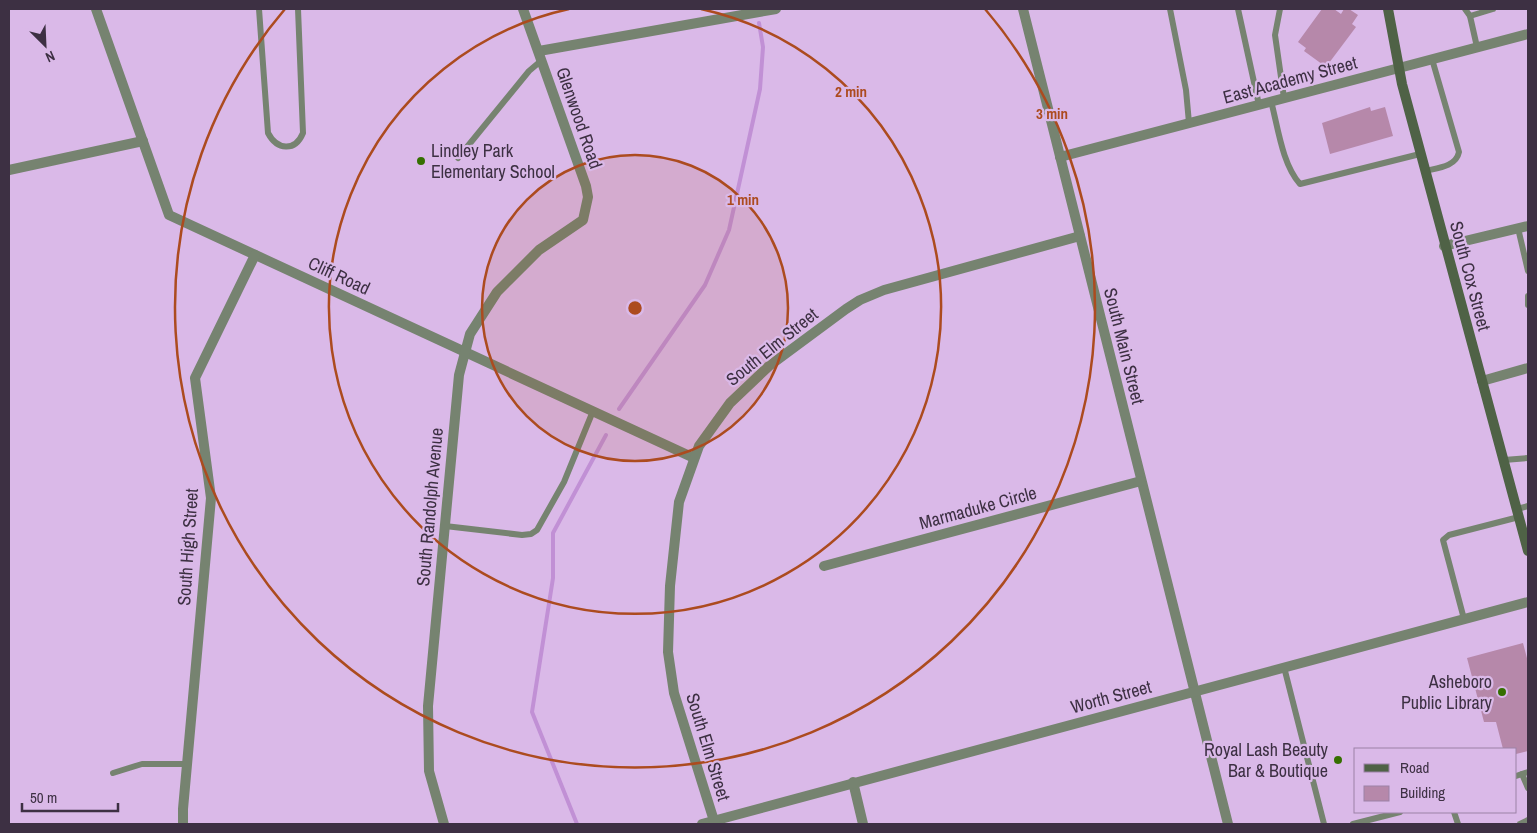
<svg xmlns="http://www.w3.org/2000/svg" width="1537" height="833" font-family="'Archivo Narrow',sans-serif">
<rect width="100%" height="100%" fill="#dab9e8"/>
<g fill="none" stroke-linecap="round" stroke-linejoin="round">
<g stroke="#c190d5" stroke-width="4">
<polyline points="619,409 705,285 729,230 760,89 763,47 759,23"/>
<polyline points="577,824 532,712 553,578 553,533 606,435"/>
</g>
</g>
<g fill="#b688aa">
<polygon points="1322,9 1334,9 1341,14 1344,9 1349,9 1358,15 1352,24 1356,27 1326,67 1304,51 1306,48 1298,42"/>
<polygon points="1370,107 1371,111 1385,107 1393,136 1330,154 1322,123"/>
<polygon points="1523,643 1528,662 1528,751 1516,754 1516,749 1503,749 1496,722 1484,722 1467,658"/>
</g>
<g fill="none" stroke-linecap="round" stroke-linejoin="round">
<g stroke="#768370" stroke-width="6">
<path d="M 259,9 L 268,133 C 277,150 295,152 303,133 L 298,9"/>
<polyline points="1170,9 1186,90 1189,123"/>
<polyline points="1238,9 1259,105"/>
<polyline points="1280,9 1275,35 1284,98"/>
<polyline points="1465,9 1470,16 1477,47"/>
<polyline points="1470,16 1493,9"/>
<path d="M 1271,101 C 1278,127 1282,164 1300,184 L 1420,154"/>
<polyline points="458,158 529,71 542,60"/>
<path d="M 1425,171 C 1437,168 1456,167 1459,152 L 1432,59"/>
<polyline points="1518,228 1528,271"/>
<polyline points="1528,296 1528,305"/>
<polyline points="1504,460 1528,458"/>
<polyline points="1517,509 1528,506"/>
<polyline points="445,526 522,535 531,534 537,530 564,482 593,411"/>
<polyline points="1464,619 1443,540 1449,535 1519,517"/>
<polyline points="1284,667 1324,824"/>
<polyline points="113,773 142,764 187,764"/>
<polyline points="1522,774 1528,788"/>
<polyline points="1516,776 1528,772"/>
<polyline points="1454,812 1458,824"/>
<polyline points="1353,824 1400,812"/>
<polyline points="1520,824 1528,820"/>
</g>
<g stroke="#768370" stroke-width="10">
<polyline points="96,9 169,215 694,458"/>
<polyline points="1023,9 1228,824"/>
<polyline points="539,51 776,9"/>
<polyline points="1060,157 1399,68"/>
<polyline points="9,170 143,141"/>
<polyline points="1444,246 1528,226"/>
<polyline points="1482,381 1528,368"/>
<polyline points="824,566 1141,481"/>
<polyline points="853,782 863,824"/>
<polyline points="183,824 183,809 211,498 195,378 255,255"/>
<polyline points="444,824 429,771 428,706 459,375 470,334 497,292 539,250 583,220 588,197 586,186 523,9"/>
<polyline points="702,824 1528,602"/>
<polyline points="715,824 674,693 668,652 670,586 679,502 699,446 730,403 769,366 846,309 860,300 884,290 1080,236"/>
</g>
<polyline stroke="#768370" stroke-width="10" points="1399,68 1528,34"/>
<polyline stroke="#4f6246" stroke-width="10" points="1388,9 1402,84 1528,551"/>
</g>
<circle cx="635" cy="308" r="153" fill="#ac4b1f" fill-opacity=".12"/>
<g fill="none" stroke="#ac4b1f" stroke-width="2.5">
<circle cx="635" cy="308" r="153"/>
<path d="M701 9A306 306 0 1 1 569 9"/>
<path d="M985 9A460 460 0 1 1 285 9"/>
</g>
<g fill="#356f00" stroke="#dab9e8" stroke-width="2">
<circle cx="421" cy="161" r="5"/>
<circle cx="1502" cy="692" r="5"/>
<circle cx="1338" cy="760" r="5"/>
</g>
<g text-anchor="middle" stroke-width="4.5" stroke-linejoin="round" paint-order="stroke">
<g font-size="18" fill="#3d3043" stroke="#dab9e8">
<text transform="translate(1290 80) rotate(-15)" y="6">East Academy Street</text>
<text transform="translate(579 118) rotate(71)" y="6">Glenwood Road</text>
<text transform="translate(339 276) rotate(25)" y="6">Cliff Road</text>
<text transform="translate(1470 276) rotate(75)" y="6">South Cox Street</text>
<text transform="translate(1124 346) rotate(76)" y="6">South Main Street</text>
<text transform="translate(772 347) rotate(-39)" y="6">South Elm Street</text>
<text transform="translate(430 507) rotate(-85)" y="6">South Randolph Avenue</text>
<text transform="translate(978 508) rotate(-15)" y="6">Marmaduke Circle</text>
<text transform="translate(188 547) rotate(-86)" y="6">South High Street</text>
<text transform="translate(1111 697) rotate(-15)" y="6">Worth Street</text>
<text transform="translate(708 747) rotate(73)" y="6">South Elm Street</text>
</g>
<g font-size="18" fill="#3d3043" stroke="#dab9e8" text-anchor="end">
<text x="431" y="157" text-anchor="start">Lindley Park<tspan x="431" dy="21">Elementary School</tspan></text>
<text x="1492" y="688">Asheboro<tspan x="1492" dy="21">Public Library</tspan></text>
<text x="1328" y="756">Royal Lash Beauty<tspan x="1328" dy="21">Bar &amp; Boutique</tspan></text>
</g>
</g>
<circle cx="635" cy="308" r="8" fill="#ac4b1f" stroke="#dab9e8" stroke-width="2.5"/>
<g font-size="15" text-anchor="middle" font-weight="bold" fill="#ac4b1f" stroke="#dab9e8" stroke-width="4.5" stroke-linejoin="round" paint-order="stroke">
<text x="851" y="97">2 min</text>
<text x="1052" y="119">3 min</text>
<text x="743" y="205">1 min</text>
</g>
<rect width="1537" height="833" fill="none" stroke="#3d3043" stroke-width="20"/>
<rect x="1354" y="748" width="162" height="65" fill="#dab9e8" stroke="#9b82a6"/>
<rect x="1364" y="764" width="25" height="8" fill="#4f6246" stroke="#9b82a6"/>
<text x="1400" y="773" font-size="15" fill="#3d3043">Road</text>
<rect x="1364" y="786" width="25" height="15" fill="#b688aa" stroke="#9b82a6"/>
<text x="1400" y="798" font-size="15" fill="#3d3043">Building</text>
<g transform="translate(45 45) rotate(156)" stroke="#dab9e8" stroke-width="4" paint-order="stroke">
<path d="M0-4L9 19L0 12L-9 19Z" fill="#3d3043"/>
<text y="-8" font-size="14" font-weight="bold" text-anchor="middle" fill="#3d3043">N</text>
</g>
<path d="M22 803v8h96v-8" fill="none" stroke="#3d3043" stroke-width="2.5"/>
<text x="30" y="803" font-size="15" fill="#3d3043" stroke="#dab9e8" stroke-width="4" paint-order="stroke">50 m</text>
</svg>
